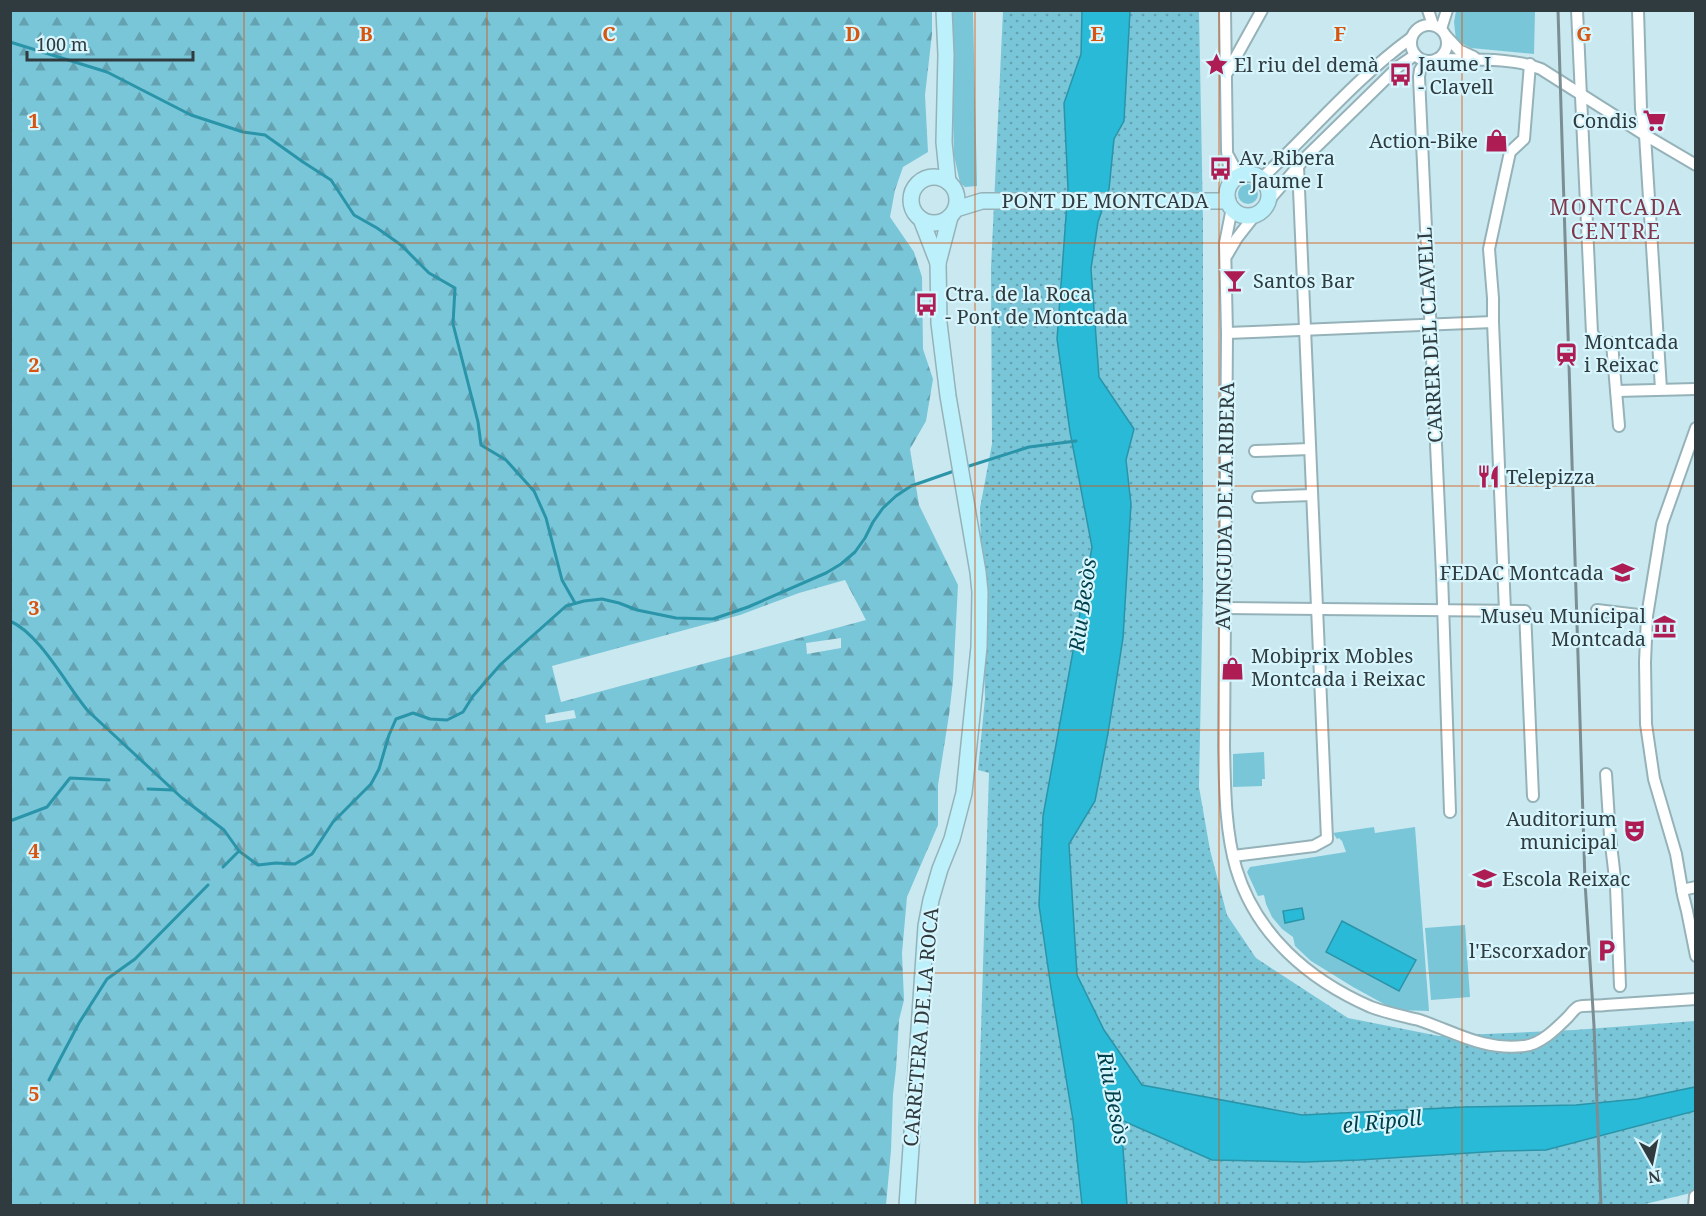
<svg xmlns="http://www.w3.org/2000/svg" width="1706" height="1216" font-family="'Noto Serif',serif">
<defs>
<pattern id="grass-dots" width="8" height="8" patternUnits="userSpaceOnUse" patternTransform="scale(1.5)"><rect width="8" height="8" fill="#79c6d9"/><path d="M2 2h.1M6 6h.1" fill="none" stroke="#64a2b1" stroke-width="1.8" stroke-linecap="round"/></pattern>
<pattern id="forest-firs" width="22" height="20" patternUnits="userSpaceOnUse" patternTransform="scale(1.5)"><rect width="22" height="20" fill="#79c6d9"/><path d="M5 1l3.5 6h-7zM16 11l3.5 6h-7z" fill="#64a2b1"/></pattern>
</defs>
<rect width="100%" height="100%" fill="#cae8ef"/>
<g fill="url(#grass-dots)">
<polygon points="1003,11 1082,11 1081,54 1064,103 1068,189 1067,221 1070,432 1092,547 1043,816 1039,905 1051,988 1073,1120 1082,1205 979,1205 978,1127 989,773 978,770 985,698 980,508 992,444 991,268"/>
<polygon points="1130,11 1199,11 1203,220 1203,583 1199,787 1210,850 1227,915 1256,958 1348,1018 1439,1036 1574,1030 1695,1021 1695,1087 1637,1099 1576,1105 1465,1107 1302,1115 1142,1085 1104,1030 1077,975 1069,844 1095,801 1108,733 1123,638 1131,504 1126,460 1134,429 1099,377 1091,269 1098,222 1109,189 1114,139 1124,121"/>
<polygon points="1695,1111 1695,1192 1637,1206 1127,1205 1121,1120 1212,1160 1304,1162 1359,1160 1501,1151 1546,1150"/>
</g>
<path fill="url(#forest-firs)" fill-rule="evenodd" d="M 11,11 L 932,11 L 932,34 L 925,95 L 928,152 L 903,167 L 895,190 L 890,217 L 914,252 L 922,277 L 923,349 L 933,379 L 926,421 L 910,449 L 919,505 L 958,585 L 953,681 L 949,715 L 938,785 L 938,825 L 907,897 L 902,953 L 904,1000 L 899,1020 L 896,1069 L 893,1094 L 891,1150 L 886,1205 L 11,1205 L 10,586 L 12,581 L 11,574 ZM 845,580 L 866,620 L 561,702 L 552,666 L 740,615 L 799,593 ZM 841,638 L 841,648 L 807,654 L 806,643 ZM 574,710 L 576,718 L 546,723 L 545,715 Z"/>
<g fill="#79c6d9">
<polygon points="950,11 973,11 977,186 965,187 960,183 954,155"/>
<polygon points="1456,11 1535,11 1534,54 1471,48 1456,40 1454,22"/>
<circle cx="1248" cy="194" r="10"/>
<polygon points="1264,752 1265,779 1262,779 1262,786 1233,787 1233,754"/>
<polygon points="1374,827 1375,833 1415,827 1429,1011 1395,1010 1353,987 1311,961 1295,946 1293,937 1282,929 1272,917 1266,904 1264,895 1258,896 1247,872 1250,867 1346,852 1342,841 1339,838 1337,839 1333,833"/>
<polygon points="1465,925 1470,997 1431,1000 1425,928"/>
</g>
<g fill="#28bad7" stroke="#2a94a9" stroke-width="1.5">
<polygon points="1082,11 1130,11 1124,121 1114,139 1109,189 1098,222 1091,269 1099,377 1134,429 1126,460 1131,504 1123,638 1108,733 1095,801 1069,844 1077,975 1104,1030 1142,1085 1302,1115 1465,1107 1576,1105 1637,1099 1695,1087 1695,1111 1546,1150 1501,1151 1359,1160 1304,1162 1212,1160 1121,1120 1127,1205 1082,1205 1073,1120 1051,988 1039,905 1043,816 1092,547 1070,432 1057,339 1068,189 1064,103 1081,54"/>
<polygon points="1302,908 1304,919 1285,923 1283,911"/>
<polygon points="1342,921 1416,960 1399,991 1326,952"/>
</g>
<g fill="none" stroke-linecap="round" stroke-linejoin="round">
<g stroke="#2a94a9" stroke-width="3">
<polyline points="10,42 107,72 191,115 243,132 265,135 303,162 331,180 354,215 377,228 401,245 429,273 455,288 453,324 478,422 481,445 506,460 534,491 546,518 562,580 575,603"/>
<polyline points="966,467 1029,447 1076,441"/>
<path d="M 10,621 C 40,634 67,686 88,711 L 182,798 L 224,830 L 239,851 L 258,865 L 276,863 L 295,864 L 312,854 L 333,822 L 371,784 L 379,769 L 389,735 L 396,719 L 413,713 L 430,719 L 447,720 L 463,712 L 473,696 L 501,664 L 566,606 L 584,601 L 602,599 L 619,603 L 637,610 L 676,618 L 713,619 L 748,607 L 826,573 L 841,564 L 855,552 L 865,538 L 873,522 L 883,508 L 896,496 L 911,486 L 957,470"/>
<polyline points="148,789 173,790"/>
<polyline points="10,821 47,807 70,778 109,780"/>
<polyline points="223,867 239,851"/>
<polyline points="49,1080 79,1023 107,979 135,959 208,885"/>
</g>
<defs>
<g id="street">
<polyline points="1225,10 1227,151 1231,183"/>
<polyline points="1428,10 1433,25"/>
<polyline points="1577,10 1592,333 1600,343 1612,343 1619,426"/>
<polyline points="1638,10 1641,109 1645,135 1661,389"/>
<circle cx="1429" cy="43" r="18"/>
<polyline points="1441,29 1447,10"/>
<polyline points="1446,36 1459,50 1474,57"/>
<path d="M 1437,59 C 1468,60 1513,57 1541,69 L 1645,135 L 1696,165"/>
<polyline points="1426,61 1420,70 1419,77 1442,574 1450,812"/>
<polyline points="1227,73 1262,10"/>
<polyline points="1229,157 1239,176"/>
<path d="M 1262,178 C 1311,132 1356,78 1411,38"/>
<polyline points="1269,200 1307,156 1399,66 1415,55"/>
<path d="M 1232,208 L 1225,243 L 1227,333 L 1224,747 C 1225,787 1225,830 1236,868 C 1256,935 1309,980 1371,1007 C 1387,1013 1403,1016 1419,1020 C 1455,1032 1484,1051 1524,1046 C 1540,1045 1557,1028 1568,1017 C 1571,1014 1574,1009 1578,1007 C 1583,1005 1599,1006 1605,1005 C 1635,1003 1665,1001 1696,999"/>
<polyline points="1227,255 1237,238 1255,215"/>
<polyline points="1227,333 1493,322"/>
<polyline points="1616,391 1696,389"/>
<polyline points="1696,428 1662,524 1647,616 1645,662 1646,724 1654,779 1676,854 1683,895 1687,911 1696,956"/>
<polyline points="1255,451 1310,449"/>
<polyline points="1258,497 1312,495"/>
<polyline points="1225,608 1525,611 1533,796"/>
<polyline points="1597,610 1647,616"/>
<polyline points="1505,611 1493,322 1493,298 1489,249 1510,152 1524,139 1530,64"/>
<polyline points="1606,774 1610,836 1616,887 1620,986"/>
<polyline points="1233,856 1314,846 1327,839 1298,166"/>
<polyline points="1682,890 1696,887"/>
<polyline points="1694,1206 1695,1196"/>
</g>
<g id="secondary">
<polyline points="944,10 946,55 944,142 948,182"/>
<circle cx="1248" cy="195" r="21"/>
<circle cx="934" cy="200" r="23"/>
<polyline points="956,209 982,201 1228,201"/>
<polyline points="921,219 938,263"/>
<polyline points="907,1206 926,926 931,900 940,869 952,839 964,793 979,647 980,592 978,572 948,396 939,323 938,263 950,217"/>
</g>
</defs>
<use href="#street" stroke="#95b2b9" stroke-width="14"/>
<use href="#secondary" stroke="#95b2b9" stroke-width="18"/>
<use href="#street" stroke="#fff" stroke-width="10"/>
<use href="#secondary" stroke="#bcf0fa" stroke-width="15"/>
<polyline stroke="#7a8e93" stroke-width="3" points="1558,10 1585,882 1594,1026 1601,1206"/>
</g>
<path fill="none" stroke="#d65611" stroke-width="1.5" stroke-opacity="0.55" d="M 244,10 L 244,1206M 487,10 L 487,1206M 731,10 L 731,1206M 975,10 L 975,1206M 1219,10 L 1219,1206M 1462,10 L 1462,1206M 10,243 L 1696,243M 10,486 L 1696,486M 10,730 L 1696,730M 10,973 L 1696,973"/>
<defs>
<symbol id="sight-bare" viewBox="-9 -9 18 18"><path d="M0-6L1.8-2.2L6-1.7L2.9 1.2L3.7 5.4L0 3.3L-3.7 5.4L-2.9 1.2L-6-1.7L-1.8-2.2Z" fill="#ad1d54" stroke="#d7f5fd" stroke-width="2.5" paint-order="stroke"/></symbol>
<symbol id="bus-bare" viewBox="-9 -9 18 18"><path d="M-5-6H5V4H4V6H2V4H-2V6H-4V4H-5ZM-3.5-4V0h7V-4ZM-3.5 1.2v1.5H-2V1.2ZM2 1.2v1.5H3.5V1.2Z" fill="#ad1d54" stroke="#d7f5fd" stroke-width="2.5" paint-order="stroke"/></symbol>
<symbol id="supermarket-bare" viewBox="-9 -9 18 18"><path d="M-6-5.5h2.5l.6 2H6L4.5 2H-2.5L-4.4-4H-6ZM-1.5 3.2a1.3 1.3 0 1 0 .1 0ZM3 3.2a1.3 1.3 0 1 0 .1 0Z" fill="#ad1d54" stroke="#d7f5fd" stroke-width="2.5" paint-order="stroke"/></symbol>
<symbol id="shop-bare" viewBox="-9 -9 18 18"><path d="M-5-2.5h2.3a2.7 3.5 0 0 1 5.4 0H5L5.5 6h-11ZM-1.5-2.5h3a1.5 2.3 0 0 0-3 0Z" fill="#ad1d54" stroke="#d7f5fd" stroke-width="2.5" paint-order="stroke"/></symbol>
<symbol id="bar-bare" viewBox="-9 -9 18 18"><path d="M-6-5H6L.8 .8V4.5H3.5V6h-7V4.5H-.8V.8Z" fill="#ad1d54" stroke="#d7f5fd" stroke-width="2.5" paint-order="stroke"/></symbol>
<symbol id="station-bare" viewBox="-9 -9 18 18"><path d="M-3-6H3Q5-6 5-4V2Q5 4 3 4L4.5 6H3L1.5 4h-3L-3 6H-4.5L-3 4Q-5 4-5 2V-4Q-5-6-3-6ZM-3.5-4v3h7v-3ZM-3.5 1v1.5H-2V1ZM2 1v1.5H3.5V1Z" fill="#ad1d54" stroke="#d7f5fd" stroke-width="2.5" paint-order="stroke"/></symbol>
<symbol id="restaurant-bare" viewBox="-9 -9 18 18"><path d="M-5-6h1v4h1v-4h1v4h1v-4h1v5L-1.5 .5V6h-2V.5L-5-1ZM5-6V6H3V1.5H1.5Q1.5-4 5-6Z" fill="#ad1d54" stroke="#d7f5fd" stroke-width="2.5" paint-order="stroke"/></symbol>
<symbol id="school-bare" viewBox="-9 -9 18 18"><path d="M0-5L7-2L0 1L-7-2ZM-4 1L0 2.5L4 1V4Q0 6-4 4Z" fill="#ad1d54" stroke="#d7f5fd" stroke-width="2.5" paint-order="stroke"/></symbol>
<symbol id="museum-bare" viewBox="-9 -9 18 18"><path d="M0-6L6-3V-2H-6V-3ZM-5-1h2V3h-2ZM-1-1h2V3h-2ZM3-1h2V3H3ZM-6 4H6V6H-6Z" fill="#ad1d54" stroke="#d7f5fd" stroke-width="2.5" paint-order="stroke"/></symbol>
<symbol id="theatre-bare" viewBox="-9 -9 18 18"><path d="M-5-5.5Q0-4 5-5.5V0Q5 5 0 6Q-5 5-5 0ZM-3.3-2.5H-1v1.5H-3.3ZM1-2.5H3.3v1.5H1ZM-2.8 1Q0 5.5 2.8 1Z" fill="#ad1d54" stroke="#d7f5fd" stroke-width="2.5" paint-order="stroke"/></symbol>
<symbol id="parking-bare" viewBox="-9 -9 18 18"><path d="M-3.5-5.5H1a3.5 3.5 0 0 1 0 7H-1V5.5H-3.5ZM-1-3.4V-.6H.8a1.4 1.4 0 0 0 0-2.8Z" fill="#ad1d54" stroke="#d7f5fd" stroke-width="2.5" paint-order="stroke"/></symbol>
</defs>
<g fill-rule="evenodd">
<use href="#sight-bare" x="1200" y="48" width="33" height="33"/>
<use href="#bus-bare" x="1384" y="58" width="33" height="33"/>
<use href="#supermarket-bare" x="1638" y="104" width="33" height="33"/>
<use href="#shop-bare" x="1480" y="124" width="33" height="33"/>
<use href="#bus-bare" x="1204" y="152" width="33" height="33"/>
<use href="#bar-bare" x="1218" y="264" width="33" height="33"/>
<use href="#bus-bare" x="910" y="288" width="33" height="33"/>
<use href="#station-bare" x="1550" y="338" width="33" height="33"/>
<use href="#restaurant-bare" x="1472" y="460" width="33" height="33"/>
<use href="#school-bare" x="1606" y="556" width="33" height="33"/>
<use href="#museum-bare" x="1648" y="610" width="33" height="33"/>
<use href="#shop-bare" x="1216" y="652" width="33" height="33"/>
<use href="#theatre-bare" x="1618" y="814" width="33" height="33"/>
<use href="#school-bare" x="1468" y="862" width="33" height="33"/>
<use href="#parking-bare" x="1590" y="934" width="33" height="33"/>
</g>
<g text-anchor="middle" stroke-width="4.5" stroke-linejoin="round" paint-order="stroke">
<g font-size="20" fill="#2f3b3e" stroke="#d7f5fd" text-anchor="start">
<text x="1418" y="71">Jaume I<tspan x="1418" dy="23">- Clavell</tspan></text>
<text x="1234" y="72">El riu del demà</text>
<text x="1637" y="128" text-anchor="end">Condis</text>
<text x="1478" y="148" text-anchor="end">Action-Bike</text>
<text x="1239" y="165">Av. Ribera<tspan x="1239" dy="23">- Jaume I</tspan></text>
<text x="1253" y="288">Santos Bar</text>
<text x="945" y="301">Ctra. de la Roca<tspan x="945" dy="23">- Pont de Montcada</tspan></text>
<text x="1584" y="349">Montcada<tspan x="1584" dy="23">i Reixac</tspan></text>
<text x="1506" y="484">Telepizza</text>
<text x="1604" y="580" text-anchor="end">FEDAC Montcada</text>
<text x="1646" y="623" text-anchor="end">Museu Municipal<tspan x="1646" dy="23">Montcada</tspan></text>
<text x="1251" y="663">Mobiprix Mobles<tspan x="1251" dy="23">Montcada i Reixac</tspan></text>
<text x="1617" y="826" text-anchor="end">Auditorium<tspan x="1617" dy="23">municipal</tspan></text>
<text x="1502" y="886">Escola Reixac</text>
<text x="1588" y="958" text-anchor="end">l'Escorxador</text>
</g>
<g font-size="20" fill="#2f3b3e" stroke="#d7f5fd">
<text x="1105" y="208">PONT DE MONTCADA</text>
<text transform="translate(1430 335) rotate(-93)" y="7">CARRER DEL CLAVELL</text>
<text transform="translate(1225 506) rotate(-89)" y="7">AVINGUDA DE LA RIBERA</text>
<text transform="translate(921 1027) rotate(-85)" y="7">CARRETERA DE LA ROCA</text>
</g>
<g font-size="21" letter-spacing="1.5" fill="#7f384b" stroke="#d7f5fd">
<text x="1616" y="215">MONTCADA<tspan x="1616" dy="24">CENTRE</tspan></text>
</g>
<g font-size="21" font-style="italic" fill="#00404c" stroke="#d7f5fd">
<text transform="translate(1083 605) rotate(-82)" y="7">Riu Besòs</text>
<text transform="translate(1113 1098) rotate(79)" y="7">Riu Besòs</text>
<text transform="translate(1382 1122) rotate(-6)" y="7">el Ripoll</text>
</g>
</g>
<g font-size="20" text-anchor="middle" font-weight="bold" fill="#d65611" stroke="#d7f5fd" stroke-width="4.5" stroke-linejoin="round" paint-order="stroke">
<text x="366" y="41">B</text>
<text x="609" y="41">C</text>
<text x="853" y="41">D</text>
<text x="1097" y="41">E</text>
<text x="1340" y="41">F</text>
<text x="1584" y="41">G</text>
<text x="34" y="128">1</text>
<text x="34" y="372">2</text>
<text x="34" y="615">3</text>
<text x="34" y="858">4</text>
<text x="34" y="1101">5</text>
</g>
<rect width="1706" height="1216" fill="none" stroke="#2f3b3e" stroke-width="24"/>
<g transform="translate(1652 1162) rotate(171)" stroke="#d7f5fd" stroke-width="4.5" paint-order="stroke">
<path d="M0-4.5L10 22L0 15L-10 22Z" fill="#2f3b3e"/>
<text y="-9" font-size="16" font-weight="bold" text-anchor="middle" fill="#2f3b3e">N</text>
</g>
<path d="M27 51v9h166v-9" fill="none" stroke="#2f3b3e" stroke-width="3"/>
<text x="36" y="51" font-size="18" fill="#2f3b3e" stroke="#d7f5fd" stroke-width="4.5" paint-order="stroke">100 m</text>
</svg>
